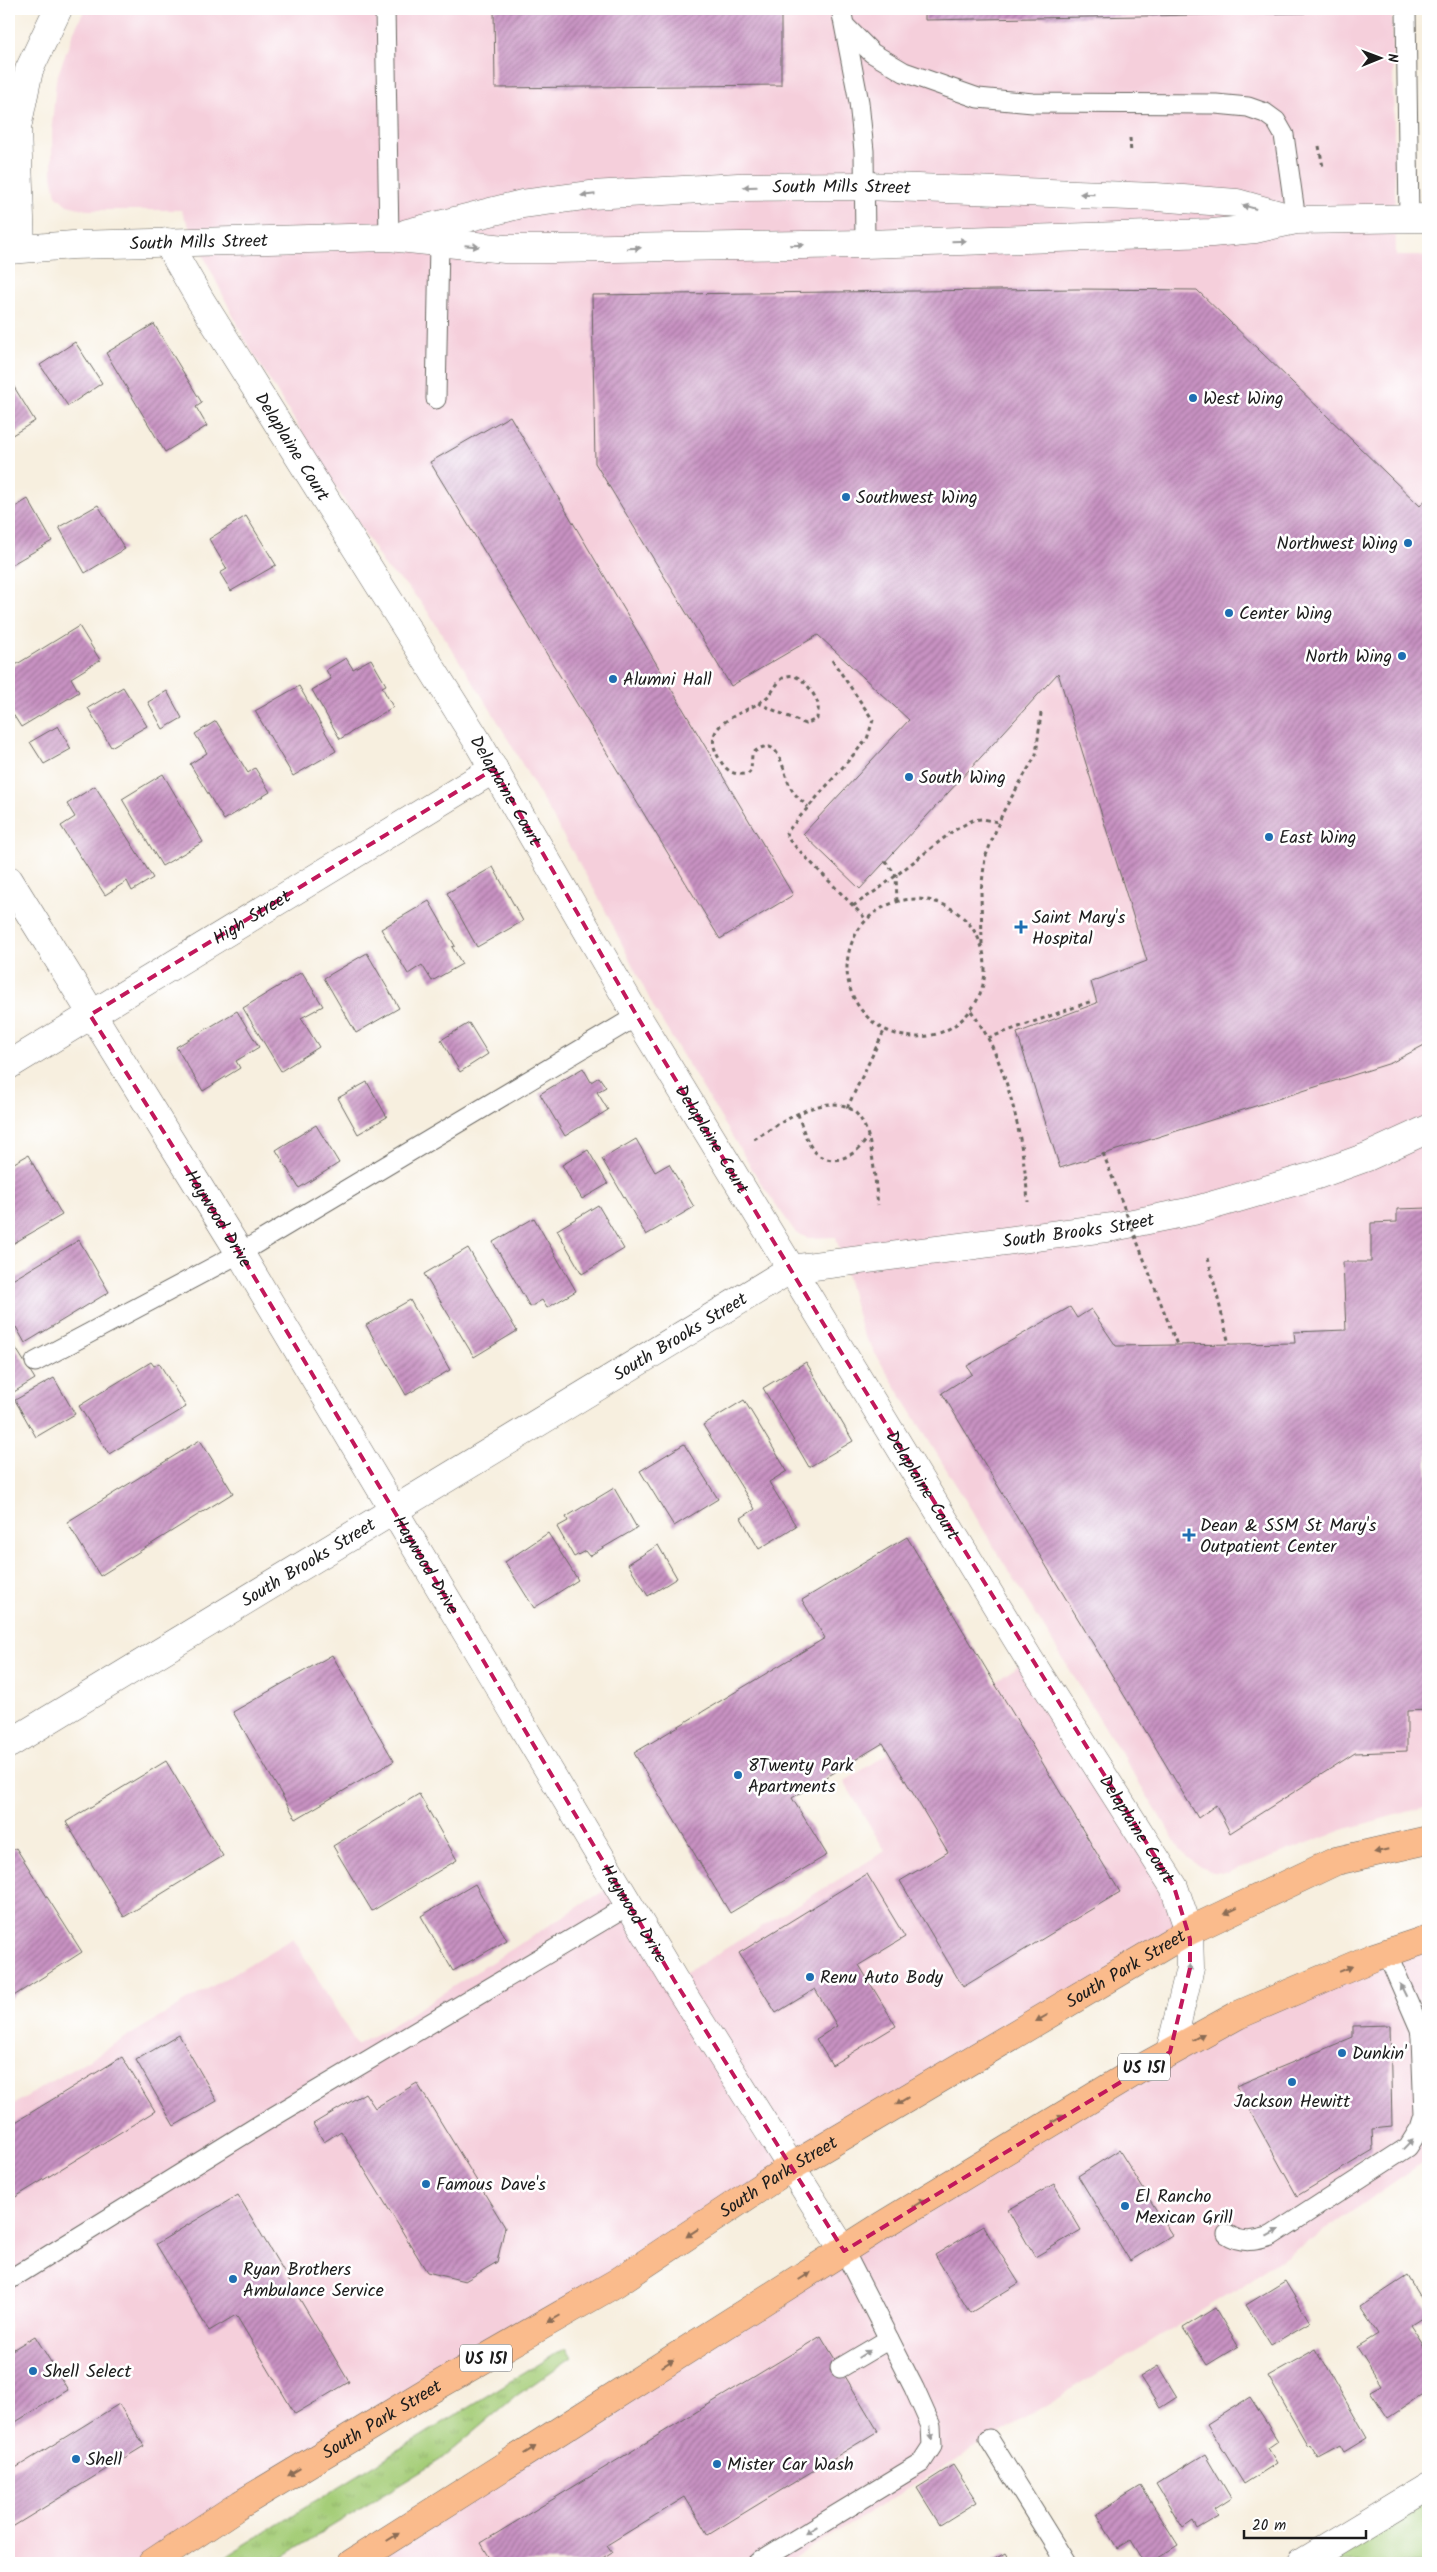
<svg xmlns="http://www.w3.org/2000/svg" width="1437" height="2572" font-family="Kalam,sans-serif">
<defs>
<pattern id="grass-tufts" width="24" height="20" patternUnits="userSpaceOnUse" patternTransform="scale(1.25)"><rect width="24" height="20" fill="#a5cd78"/><path d="M3 7l-1-3M5 7V3M7 7l1-3M15 17l-1-3M17 17v-4M19 17l1-3" fill="none" stroke="#8daf67"/></pattern>
<pattern id="building-hatch" width="6" height="6" patternUnits="userSpaceOnUse" patternTransform="scale(1.25)"><rect width="6" height="6" fill="#c892c2"/><path d="M-1 1l2-2M0 6l6-6M5 7l2-2" fill="none" stroke="#a2769d"/></pattern>
</defs>
<rect width="100%" height="100%" fill="#fff"/>
<filter id="ink" filterUnits="userSpaceOnUse"><feTurbulence type="fractalNoise" baseFrequency=".02" numOctaves="2"/><feDisplacementMap in="SourceGraphic" scale="10" xChannelSelector="R" yChannelSelector="G"/><feConvolveMatrix kernelMatrix="1 2 1 2 8 2 1 2 1" color-interpolation-filters="sRGB"/></filter>
<filter id="wash" filterUnits="userSpaceOnUse"><feTurbulence type="fractalNoise" baseFrequency=".0096" numOctaves="4" result="noise"/><feDisplacementMap in="SourceGraphic" scale="20" xChannelSelector="R" yChannelSelector="G"/><feGaussianBlur stdDeviation="1.12" result="paint"/><feColorMatrix in="noise" values="0 0 0 0 0 0 0 0 0 0 0 0 0 0 0 0 0 1.4 0 .05"/><feComposite in="paint" operator="in"/></filter>
<g filter="url(#wash)">
<rect width="100%" height="100%" fill="#f7efdf"/>
<g fill="#f5cfdb">
<polygon points="85,9 1392,9 1396,256 1428,256 1428,1806 1342,1830 1228,1873 1213,1872 1198,1866 1181,1851 862,1332 836,1237 808,1238 796,1233 762,1185 656,1012 600,900 494,715 424,606 403,582 386,568 246,342 181,210 88,210 67,205 56,195 52,176 52,125 56,80 74,31"/>
<polygon points="1029,1659 1189,1931 152,2563 9,2563 9,2107 293,1938 357,2045 399,2021 616,1883 674,1980 885,1851 844,1782"/>
<polygon points="1428,1939 1428,2160 1242,2286 786,2563 352,2563 1138,2070"/>
</g>
<polygon fill="url(#grass-tufts)" stroke="#60744a" points="566,2347 572,2357 516,2396 440,2460 272,2563 215,2563"/>
<polygon fill="#a5cd78" stroke="#60744a" points="1428,2486 1428,2563 1301,2563"/>
<g id="blocks">
<g fill="url(#building-hatch)">
<polygon points="494,9 781,9 781,85 495,88"/>
<polygon points="925,9 1304,9 1305,13 925,20"/>
<polygon points="1077,289 1197,290 1420,506 1428,497 1428,1043 1391,1063 1060,1168 1017,1033 1097,1003 1091,982 1147,961 1058,673 860,889 803,834 909,720 818,635 731,686 595,463 592,295"/>
<polygon points="154,324 202,403 196,407 207,426 165,452 106,353"/>
<polygon points="75,342 102,383 68,406 40,365"/>
<polygon points="11,382 35,421 9,437 9,384"/>
<polygon points="510,416 793,895 720,939 430,462"/>
<polygon points="28,499 52,541 9,566 9,511"/>
<polygon points="98,505 125,549 85,573 59,527"/>
<polygon points="246,516 276,565 231,591 220,573 227,569 209,539"/>
<polygon points="79,626 100,660 71,678 79,692 21,727 9,708 9,669"/>
<polygon points="346,658 353,669 371,659 386,685 382,687 393,707 340,739 312,690 331,679 326,670"/>
<polygon points="299,686 336,751 293,776 255,711"/>
<polygon points="123,687 147,726 111,747 88,708"/>
<polygon points="167,691 182,718 163,729 148,702"/>
<polygon points="216,721 248,773 255,768 270,792 224,820 190,764 207,753 195,734"/>
<polygon points="58,726 71,749 44,764 30,742"/>
<polygon points="163,774 203,842 162,866 122,799"/>
<polygon points="95,786 153,878 132,891 127,881 105,895 61,826 75,817 67,804"/>
<polygon points="493,867 523,921 477,947 447,893"/>
<polygon points="429,901 455,946 452,947 462,964 432,981 422,965 408,974 381,929"/>
<polygon points="367,953 399,1008 356,1033 324,978"/>
<polygon points="302,972 323,1006 301,1018 319,1047 281,1071 243,1008"/>
<polygon points="237,1011 259,1047 236,1061 240,1068 203,1091 176,1047"/>
<polygon points="469,1023 488,1054 460,1072 441,1040"/>
<polygon points="583,1068 591,1082 599,1077 606,1087 597,1092 608,1110 565,1136 540,1094"/>
<polygon points="367,1082 387,1117 358,1134 338,1098"/>
<polygon points="316,1125 339,1163 299,1188 276,1150"/>
<polygon points="636,1139 655,1172 669,1164 694,1207 646,1235 602,1159"/>
<polygon points="588,1150 608,1184 582,1199 562,1165"/>
<polygon points="28,1155 62,1215 9,1246 9,1166"/>
<polygon points="598,1205 624,1249 582,1274 557,1230"/>
<polygon points="1428,1208 1428,1710 1407,1711 1407,1751 1355,1753 1230,1833 1216,1805 1198,1818 942,1393 972,1374 967,1366 1070,1307 1077,1318 1091,1309 1116,1346 1295,1343 1294,1332 1346,1330 1343,1262 1371,1262 1371,1223 1397,1222 1397,1209"/>
<polygon points="534,1218 576,1291 547,1308 542,1300 530,1307 493,1242"/>
<polygon points="79,1240 109,1292 25,1343 16,1327 9,1332 9,1282"/>
<polygon points="468,1248 517,1331 474,1357 424,1274"/>
<polygon points="410,1300 450,1370 406,1395 366,1325"/>
<polygon points="12,1342 35,1379 9,1395 9,1344"/>
<polygon points="151,1362 154,1366 159,1363 186,1407 109,1454 79,1406"/>
<polygon points="806,1362 853,1441 809,1467 763,1388"/>
<polygon points="54,1378 75,1414 36,1437 15,1400"/>
<polygon points="744,1400 787,1471 769,1482 796,1526 759,1549 741,1518 755,1509 703,1425"/>
<polygon points="200,1440 233,1493 100,1576 67,1522"/>
<polygon points="684,1444 718,1499 674,1526 640,1471"/>
<polygon points="614,1488 637,1528 589,1556 585,1551 574,1557 557,1527 568,1521 566,1517"/>
<polygon points="548,1533 578,1580 534,1608 505,1562"/>
<polygon points="907,1537 1120,1892 963,1987 900,1881 948,1852 883,1743 792,1798 827,1855 730,1913 634,1753 825,1638 802,1600"/>
<polygon points="658,1545 677,1578 648,1596 628,1564"/>
<polygon points="332,1655 394,1761 296,1819 233,1712"/>
<polygon points="166,1761 223,1856 124,1917 66,1822"/>
<polygon points="419,1794 457,1860 372,1911 333,1846"/>
<polygon points="16,1848 82,1952 9,1999 9,1853"/>
<polygon points="867,1874 905,1937 859,1965 896,2026 832,2065 816,2039 837,2026 815,1989 776,2013 739,1953"/>
<polygon points="475,1884 507,1940 453,1971 421,1916"/>
<polygon points="1390,2025 1392,2127 1372,2129 1373,2150 1297,2196 1236,2086 1353,2037 1353,2026"/>
<polygon points="179,2035 217,2101 174,2126 136,2060"/>
<polygon points="122,2057 155,2111 9,2201 9,2126"/>
<polygon points="417,2083 505,2227 497,2262 465,2281 427,2272 341,2131 324,2142 313,2124 365,2093 375,2108"/>
<polygon points="1119,2150 1172,2235 1130,2261 1078,2176"/>
<polygon points="1054,2184 1081,2230 1035,2257 1008,2210"/>
<polygon points="238,2195 349,2382 295,2414 236,2315 209,2331 156,2244"/>
<polygon points="983,2226 1019,2283 970,2313 935,2255"/>
<polygon points="1407,2276 1428,2311 1428,2314 1411,2325 1428,2351 1428,2362 1425,2364 1428,2369 1428,2381 1423,2385 1427,2392 1388,2418 1370,2391 1381,2385 1357,2347 1378,2334 1360,2307"/>
<polygon points="1285,2281 1310,2322 1271,2345 1246,2305"/>
<polygon points="1215,2308 1238,2346 1207,2365 1183,2328"/>
<polygon points="35,2336 68,2390 9,2426 9,2352"/>
<polygon points="821,2336 878,2431 708,2535 685,2497 607,2545 612,2552 595,2563 493,2563 481,2543"/>
<polygon points="1316,2349 1367,2438 1344,2452 1340,2445 1318,2457 1310,2444 1308,2446 1268,2376"/>
<polygon points="1158,2366 1177,2397 1160,2408 1140,2377"/>
<polygon points="1250,2397 1278,2441 1268,2448 1277,2463 1244,2484 1207,2424"/>
<polygon points="119,2404 144,2446 9,2529 9,2472"/>
<polygon points="1205,2454 1231,2498 1214,2509 1219,2516 1197,2529 1193,2521 1183,2528 1156,2484"/>
<polygon points="953,2465 977,2502 940,2525 917,2488"/>
<polygon points="1141,2486 1178,2545 1149,2563 1144,2563 1130,2540 1117,2548 1096,2514"/>
<polygon points="1005,2553 1011,2563 988,2563"/>
</g>
</g>
</g>
<g filter="url(#ink)">
<use href="#blocks" fill-opacity="0" stroke="#696660" stroke-width="1"/>
<g fill="none" stroke-linecap="round" stroke-linejoin="round">
<defs>
<g id="service">
<polyline points="385,9 389,237"/>
<polyline points="841,9 859,102 864,151 865,244"/>
<polyline points="1406,9 1409,218"/>
<polyline points="845,26 872,53 904,72 978,98 1033,103 1216,104 1248,107 1265,113 1276,121 1284,135 1296,220"/>
<polyline points="436,399 439,243"/>
<polyline points="35,1362 240,1253 637,1016"/>
<path d="M 1227,2234 C 1241,2244 1256,2241 1271,2236 L 1408,2147 L 1420,2128 L 1424,2115 L 1421,2038 L 1420,2029 L 1387,1953"/>
<polyline points="9,2280 261,2124 629,1905"/>
<polyline points="840,2368 889,2339"/>
<polyline points="989,2439 1066,2563"/>
<polyline points="757,2563 921,2463 932,2446 931,2426 914,2388 844,2251"/>
</g>
<g id="minor">
<path id="s1" d="M 167,242 L 201,301 L 476,739 L 637,1016 L 1029,1659 L 1174,1887 L 1189,1931 L 1190,1968 L 1170,2052"/>
<polyline points="21,248 17,128 29,70 58,9"/>
<path id="s2" d="M 9,1065 L 494,769"/>
<path id="s3" d="M 9,1744 L 791,1269 L 1113,1227 L 1193,1211 L 1317,1175 L 1367,1157 L 1428,1129"/>
<polyline points="1301,2563 1428,2486"/>
</g>
<g id="tertiary">
<path id="s4" d="M 407,233 L 522,204 L 591,195 L 738,187 L 865,186 L 1156,197 L 1237,203 L 1294,219"/>
<path id="s5" d="M 9,250 L 73,245 L 389,237 L 505,249 L 552,249 L 865,244 L 1212,233 L 1255,229 L 1296,220 L 1428,218"/>
<path id="s6" d="M 9,880 L 240,1253 L 674,1980 L 844,2251"/>
</g>
<g id="primary">
<path id="s7" d="M 152,2563 L 241,2504 L 430,2390 L 616,2283 L 791,2167 L 1189,1931 L 1336,1861 L 1428,1840"/>
<polyline points="352,2563 883,2225 1138,2070 1238,2015 1374,1957 1428,1939"/>
</g>
</defs>
<use href="#service" stroke="#696660" stroke-width="21"/>
<use href="#minor" stroke="#696660" stroke-width="29"/>
<use href="#tertiary" stroke="#696660" stroke-width="29"/>
<use href="#primary" stroke="#696660" stroke-width="29"/>
<g stroke="#696660" stroke-width="3" stroke-dasharray="4 4" stroke-linecap="butt">
<polyline points="1130,138 1131,154"/>
<polyline points="1319,146 1323,167"/>
<polyline points="832,660 873,720 867,739 786,833 790,841 867,920"/>
<path d="M 758,703 L 805,724 L 817,719 C 817,715 819,709 818,704 C 814,692 798,668 783,678 C 776,683 773,693 766,698 C 744,716 696,721 720,760 C 727,772 734,775 748,774 L 751,771 L 752,754 C 779,730 782,770 790,786 C 794,795 801,800 808,807"/>
<polyline points="885,861 896,875 897,903"/>
<circle cx="916" cy="968" r="69"/>
<polyline points="853,906 880,888 953,831 973,820 982,819 998,822"/>
<polyline points="982,944 981,891 985,858 1003,812 1036,755 1041,713"/>
<path d="M 971,1011 C 1009,1062 1023,1139 1028,1202"/>
<polyline points="988,1038 1092,1001"/>
<polyline points="847,1108 885,1029"/>
<path d="M 798,1114 C 802,1126 806,1143 816,1153 C 834,1169 858,1154 868,1137"/>
<path d="M 754,1139 C 788,1119 850,1073 868,1136 C 874,1158 875,1182 878,1205"/>
<polyline points="1208,1258 1229,1344"/>
</g>
<use href="#service" stroke="#fff" stroke-width="19"/>
<use href="#minor" stroke="#fff" stroke-width="28"/>
<use href="#tertiary" stroke="#fff" stroke-width="28"/>
<use href="#primary" stroke="#fabb8c" stroke-width="28"/>
<polyline stroke="#696660" stroke-width="3" stroke-dasharray="4 4" stroke-linecap="butt" points="1103,1153 1177,1345"/>
</g>
<defs><path id="oneway-solid" d="M-6-.8H1V-3.2L6.5 0L1 3.2V.8H-6Z" transform="scale(1.25)"/></defs>
<g fill="#999">
<use href="#oneway-solid" transform="translate(750 187) rotate(179)"/>
<use href="#oneway-solid" transform="translate(1087 194) rotate(-178)"/>
<use href="#oneway-solid" transform="translate(588 195) rotate(174)"/>
<use href="#oneway-solid" transform="translate(1249 207) rotate(-164)"/>
<use href="#oneway-solid" transform="translate(959 241) rotate(-2)"/>
<use href="#oneway-solid" transform="translate(797 245) rotate(-1)"/>
<use href="#oneway-solid" transform="translate(472 246) rotate(5)"/>
<use href="#oneway-solid" transform="translate(634 248) rotate(-1)"/>
<use href="#oneway-solid" transform="translate(1189 1971) rotate(-81)"/>
<use href="#oneway-solid" transform="translate(1403 1990) rotate(-116)"/>
<use href="#oneway-solid" transform="translate(1408 2144) rotate(-46)"/>
<use href="#oneway-solid" transform="translate(1273 2233) rotate(-29)"/>
<use href="#oneway-solid" transform="translate(864 2354) rotate(-32)"/>
<use href="#oneway-solid" transform="translate(931 2433) rotate(84)"/>
<use href="#oneway-solid" transform="translate(811 2530) rotate(149)"/>
</g>
<g fill="#8b6c54">
<use href="#oneway-solid" transform="translate(1381 1851) rotate(167)"/>
<use href="#oneway-solid" transform="translate(1231 1911) rotate(155)"/>
<use href="#oneway-solid" transform="translate(1346 1969) rotate(-23)"/>
<use href="#oneway-solid" transform="translate(1042 2018) rotate(150)"/>
<use href="#oneway-solid" transform="translate(1198 2037) rotate(-29)"/>
<use href="#oneway-solid" transform="translate(902 2101) rotate(149)"/>
<use href="#oneway-solid" transform="translate(1058 2119) rotate(-31)"/>
<use href="#oneway-solid" transform="translate(919 2203) rotate(-32)"/>
<use href="#oneway-solid" transform="translate(692 2233) rotate(146)"/>
<use href="#oneway-solid" transform="translate(805 2276) rotate(-32)"/>
<use href="#oneway-solid" transform="translate(554 2319) rotate(150)"/>
<use href="#oneway-solid" transform="translate(668 2363) rotate(-32)"/>
<use href="#oneway-solid" transform="translate(530 2450) rotate(-32)"/>
<use href="#oneway-solid" transform="translate(294 2472) rotate(149)"/>
<use href="#oneway-solid" transform="translate(393 2537) rotate(-32)"/>
</g>
</g>
<path fill="none" stroke="#c2185b" stroke-width="4" stroke-dasharray="10 6" stroke-linejoin="round" d="M 494,769 L 637,1016 L 823,1323 L 1174,1887 L 1190,1939 L 1190,1968 L 1170,2052 L 844,2251 L 674,1980 L 240,1253 L 90,1015 Z"/>
<g fill="#1f6fb2" stroke="#fff" stroke-width="2">
<circle cx="1193" cy="398" r="5"/>
<circle cx="846" cy="497" r="5"/>
<circle cx="1408" cy="543" r="5"/>
<circle cx="1229" cy="613" r="5"/>
<circle cx="1402" cy="656" r="5"/>
<circle cx="613" cy="679" r="5"/>
<circle cx="909" cy="777" r="5"/>
<circle cx="1269" cy="837" r="5"/>
<path d="M1018.5 919.5h5v5h5v5h-5v5h-5v-5h-5v-5h5z"/>
<path d="M1186.5 1527.5h5v5h5v5h-5v5h-5v-5h-5v-5h5z"/>
<circle cx="738" cy="1775" r="5"/>
<circle cx="810" cy="1977" r="5"/>
<circle cx="1342" cy="2053" r="5"/>
<circle cx="1292" cy="2082" r="5"/>
<circle cx="426" cy="2184" r="5"/>
<circle cx="1125" cy="2206" r="5"/>
<circle cx="233" cy="2279" r="5"/>
<circle cx="33" cy="2371" r="5"/>
<circle cx="76" cy="2459" r="5"/>
<circle cx="717" cy="2464" r="5"/>
</g>
<g text-anchor="middle" stroke-width="5" stroke-linejoin="round" paint-order="stroke">
<g fill="#fff" stroke="#606060" stroke-width="1">
<rect x="1118" y="2053.5" width="52" height="27" rx="4"/>
<rect x="460" y="2344.5" width="52" height="27" rx="4"/>
</g>
<g font-size="16" font-weight="bold" fill="#1c1c1c">
<text x="1144" y="2073">US 151</text>
<text x="486" y="2364">US 151</text>
</g>
<g font-size="18" fill="#1c1c1c" stroke="#fff">
<text dy="6" stroke="none"><textPath href="#s4" startOffset="439">South Mills Street</textPath></text>
<text dy="6" stroke="none"><textPath href="#s5" startOffset="190">South Mills Street</textPath></text>
<text dy="6" stroke="none"><textPath href="#s1" startOffset="240">Delaplaine Court</textPath></text>
<text dy="6" stroke="none"><textPath href="#s1" startOffset="645">Delaplaine Court</textPath></text>
<text dy="6" stroke="none"><textPath href="#s2" startOffset="284">High Street</textPath></text>
<text dy="6" stroke="none"><textPath href="#s1" startOffset="1050">Delaplaine Court</textPath></text>
<text dy="6" stroke="none"><textPath href="#s6" startOffset="398">Haywood Drive</textPath></text>
<text dy="6" stroke="none"><textPath href="#s3" startOffset="1205">South Brooks Street</textPath></text>
<text dy="6" stroke="none"><textPath href="#s3" startOffset="785">South Brooks Street</textPath></text>
<text dy="6" stroke="none"><textPath href="#s1" startOffset="1455">Delaplaine Court</textPath></text>
<text dy="6" stroke="none"><textPath href="#s3" startOffset="350">South Brooks Street</textPath></text>
<text dy="6" stroke="none"><textPath href="#s6" startOffset="802">Haywood Drive</textPath></text>
<text dy="6" stroke="none"><textPath href="#s1" startOffset="1860">Delaplaine Court</textPath></text>
<text dy="6" stroke="none"><textPath href="#s6" startOffset="1208">Haywood Drive</textPath></text>
<text dy="6" stroke="none"><textPath href="#s7" startOffset="1141">South Park Street</textPath></text>
<text dy="6" stroke="none"><textPath href="#s7" startOffset="736">South Park Street</textPath></text>
<text dy="6" stroke="none"><textPath href="#s7" startOffset="271">South Park Street</textPath></text>
</g>
<g font-size="18" fill="#1c1c1c" stroke="#fff" text-anchor="start">
<text x="1203" y="404">West Wing</text>
<text x="856" y="503">Southwest Wing</text>
<text x="1398" y="549" text-anchor="end">Northwest Wing</text>
<text x="1239" y="619">Center Wing</text>
<text x="1392" y="662" text-anchor="end">North Wing</text>
<text x="623" y="685">Alumni Hall</text>
<text x="919" y="783">South Wing</text>
<text x="1279" y="843">East Wing</text>
<text x="1032" y="923">Saint Mary's<tspan x="1032" dy="21">Hospital</tspan></text>
<text x="1200" y="1531">Dean &amp; SSM St Mary's<tspan x="1200" dy="21">Outpatient Center</tspan></text>
<text x="748" y="1771">8Twenty Park<tspan x="748" dy="21">Apartments</tspan></text>
<text x="820" y="1983">Renu Auto Body</text>
<text x="1352" y="2059">Dunkin'</text>
<text x="1292" y="2107" text-anchor="middle">Jackson Hewitt</text>
<text x="436" y="2190">Famous Dave's</text>
<text x="1135" y="2202">El Rancho<tspan x="1135" dy="21">Mexican Grill</tspan></text>
<text x="243" y="2275">Ryan Brothers<tspan x="243" dy="21">Ambulance Service</tspan></text>
<text x="43" y="2377">Shell Select</text>
<text x="86" y="2465">Shell</text>
<text x="727" y="2470">Mister Car Wash</text>
</g>
</g>
<rect width="1437" height="2572" fill="none" stroke="#fff" stroke-width="30"/>
<g transform="translate(1380 58) rotate(89)" stroke="#ffffff" stroke-width="4" paint-order="stroke">
<path d="M0-4L9 19L0 12L-9 19Z" fill="#1c1c1c"/>
<text y="-8" font-size="14" font-weight="bold" text-anchor="middle" fill="#1c1c1c">N</text>
</g>
<path d="M1244 2530v8h122v-8" fill="none" stroke="#1c1c1c" stroke-width="2.5"/>
<text x="1252" y="2530" font-size="15" fill="#1c1c1c" stroke="#ffffff" stroke-width="4" paint-order="stroke">20 m</text>
</svg>
